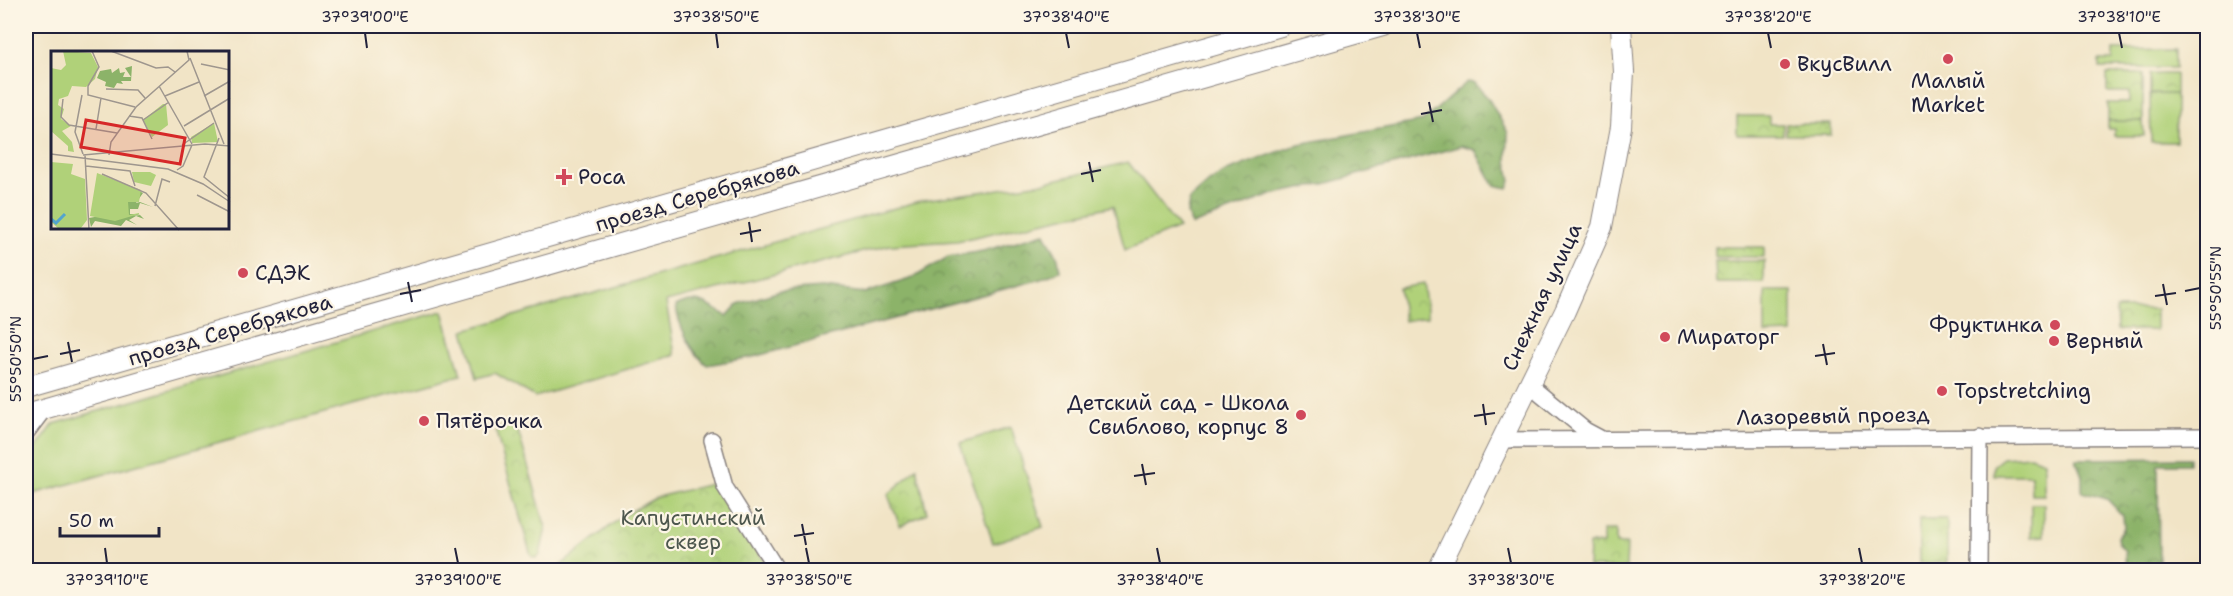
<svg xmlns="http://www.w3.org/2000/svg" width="2233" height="596" font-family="'Shantell Sans',sans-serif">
<defs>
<pattern id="forest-crowns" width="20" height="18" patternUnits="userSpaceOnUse" patternTransform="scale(1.5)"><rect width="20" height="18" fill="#8cb369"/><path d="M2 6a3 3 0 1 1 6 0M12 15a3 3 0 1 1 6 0" fill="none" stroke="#729158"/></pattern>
<pattern id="park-crowns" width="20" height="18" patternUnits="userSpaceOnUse" patternTransform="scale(1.5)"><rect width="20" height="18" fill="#b0d179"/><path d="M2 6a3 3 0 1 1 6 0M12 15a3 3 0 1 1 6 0" fill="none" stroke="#97b36a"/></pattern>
</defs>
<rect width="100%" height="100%" fill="#fcf5e5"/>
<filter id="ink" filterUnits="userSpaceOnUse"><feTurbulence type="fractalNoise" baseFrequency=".0167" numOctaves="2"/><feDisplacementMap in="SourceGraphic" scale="12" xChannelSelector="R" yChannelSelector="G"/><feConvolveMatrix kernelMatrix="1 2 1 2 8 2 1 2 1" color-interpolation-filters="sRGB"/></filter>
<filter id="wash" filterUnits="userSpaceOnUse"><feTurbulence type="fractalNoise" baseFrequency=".008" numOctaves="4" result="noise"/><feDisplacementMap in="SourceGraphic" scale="24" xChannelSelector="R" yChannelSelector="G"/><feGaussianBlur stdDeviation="1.35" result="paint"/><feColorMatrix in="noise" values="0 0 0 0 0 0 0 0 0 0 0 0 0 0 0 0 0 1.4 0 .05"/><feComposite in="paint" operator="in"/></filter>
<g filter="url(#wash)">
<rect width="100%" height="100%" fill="#f1e4c6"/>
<g fill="#b0d179" stroke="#697a5a" stroke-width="1.5">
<polygon points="2176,49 2176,68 2100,68 2100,61 2113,61 2113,50"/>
<polygon points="2150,94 2176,94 2176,142 2151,142"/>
<polygon points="2108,121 2143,121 2144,136 2114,136 2114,129 2108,129"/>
<polygon points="1128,162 1179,228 1125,250 1113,206 957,241 890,245 666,302 675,355 535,397 495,373 477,378 464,330 923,200 1042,183"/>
<polygon points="1765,291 1792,291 1792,333 1765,334"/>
<polygon points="443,311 461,375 26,496 26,462 54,424"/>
<polygon points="1011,427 1043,527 993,543 960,443"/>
<polygon points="2030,456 2044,461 2044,495 2031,495 2031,475 1994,475 1994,465 2003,458"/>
<polygon points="2031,504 2044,504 2044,536 2031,537"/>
</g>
<g fill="url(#forest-crowns)" stroke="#576a52" stroke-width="1.5">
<polygon points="1467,82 1474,83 1488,98 1508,133 1507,161 1511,181 1508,188 1494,185 1475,150 1461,146 1321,185 1274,194 1192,225 1187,214 1189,200 1209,182 1227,171 1299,144 1423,121"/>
<path d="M 1045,233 L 1058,258 L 1060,271 L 1041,279 L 753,357 L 707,365 C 692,353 678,325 676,306 C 698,294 708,306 727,316 L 738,304 L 780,291 L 822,288 L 866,293 L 913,278 L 948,257 L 983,251 Z"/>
<polygon points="2189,458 2189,464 2158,464 2159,570 2126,570 2125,551 2118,543 2117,537 2124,528 2123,516 2107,499 2082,492 2082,476 2076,459"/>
</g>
<g fill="url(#park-crowns)" stroke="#697a5a" stroke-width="1.5">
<polygon points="2107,74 2143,74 2143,121 2108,121 2108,103 2129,103 2129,92 2107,92"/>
<rect x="2150" y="74" width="26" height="20"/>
<polygon points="1737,116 1769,116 1769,124 1783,124 1783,135 1737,135"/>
<rect x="1786" y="124" width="45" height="11"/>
<rect x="1715" y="247" width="49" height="10"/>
<polygon points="1715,261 1764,261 1764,283 1716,283"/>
<polygon points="1423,284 1428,317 1404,321 1399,288"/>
<polygon points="2116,309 2156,309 2156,330 2117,330"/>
<polygon points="511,424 517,427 546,528 540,555 536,558 531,556 496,432 498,428"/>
<polygon points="917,468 927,513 900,526 888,495"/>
<polygon points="715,483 770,570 555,570 623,516 657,497"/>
<rect x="1919" y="519" width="28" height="44"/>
<polygon points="1603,530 1616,530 1616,544 1627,544 1626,568 1588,567 1589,544 1603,544"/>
</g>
</g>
<g filter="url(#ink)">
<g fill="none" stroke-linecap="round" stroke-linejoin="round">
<defs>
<g id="minor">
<polyline points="1529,384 1585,430 1600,438"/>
<polyline points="26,433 45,408"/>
<polyline points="712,440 725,487 777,570"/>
<polyline points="1502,440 2208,436"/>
<polyline points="1979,570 1980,436"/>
</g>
<g id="major">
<polyline points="26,387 1281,26"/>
<polyline points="26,414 1383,26"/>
<polyline points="1438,570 1565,311 1602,227 1621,127 1624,72 1621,26"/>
</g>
</defs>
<use href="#minor" stroke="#8a8380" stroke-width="18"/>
<use href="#major" stroke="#8a8380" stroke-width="22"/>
<use href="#minor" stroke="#fff" stroke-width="15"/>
<use href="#major" stroke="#fff" stroke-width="20"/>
</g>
</g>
<path fill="none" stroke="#22223b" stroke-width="2" d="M 365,33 L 367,48M 716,33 L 718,48M 1066,33 L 1069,48M 1417,33 L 1420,48M 1768,33 L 1771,48M 2119,33 L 2122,48M 1429,102 L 1433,122M 1421,114 L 1442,110M 1089,162 L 1093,182M 1081,174 L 1101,170M 749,222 L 752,242M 740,234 L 761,230M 408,282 L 412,302M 2163,284 L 2167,305M 2185,291 L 2200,288M 400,294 L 421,290M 2155,296 L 2176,293M 68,342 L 72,362M 1823,344 L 1827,365M 60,354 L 80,350M 1815,356 L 1835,353M 33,359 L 48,356M 1483,404 L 1486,425M 1474,416 L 1495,413M 1142,464 L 1146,485M 1134,476 L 1155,473M 802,524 L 806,545M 794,536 L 814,533M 105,548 L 107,563M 455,548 L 458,563M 806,548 L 809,563M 1157,548 L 1160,563M 1508,548 L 1511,563M 1859,548 L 1862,563"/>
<g fill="#d1495b" stroke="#fcf5e5" stroke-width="2">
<circle cx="1948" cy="59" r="6"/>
<circle cx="1785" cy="64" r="6"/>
<path d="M561 168h6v6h6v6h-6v6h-6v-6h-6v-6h6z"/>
<circle cx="243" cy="273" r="6"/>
<circle cx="2055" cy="325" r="6"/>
<circle cx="1665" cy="337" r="6"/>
<circle cx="2054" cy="341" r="6"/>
<circle cx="1942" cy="391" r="6"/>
<circle cx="1301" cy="415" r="6"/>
<circle cx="424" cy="421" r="6"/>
</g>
<g text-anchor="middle" stroke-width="4.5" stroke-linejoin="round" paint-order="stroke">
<g font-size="21" fill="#22223b" stroke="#fcf5e5" text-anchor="start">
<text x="1797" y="71">ВкусВилл</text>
<text x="1948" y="88" text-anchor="middle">Малый<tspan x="1948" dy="24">Market</tspan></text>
<text x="578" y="184">Роса</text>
<text x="255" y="280">СДЭК</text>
<text x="2043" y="332" text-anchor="end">Фруктинка</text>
<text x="1677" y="344">Мираторг</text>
<text x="2066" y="348">Верный</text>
<text x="1954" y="398">Topstretching</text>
<text x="1289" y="410" text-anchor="end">Детский сад - Школа<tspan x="1289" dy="24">Свиблово, корпус 8</tspan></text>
<text x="436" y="428">Пятёрочка</text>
</g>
<g font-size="21" fill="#22223b" stroke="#fcf5e5">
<text transform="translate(697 196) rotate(-16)" y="7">проезд Серебрякова</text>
<text transform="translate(1542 297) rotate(-65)" y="7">Снежная улица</text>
<text transform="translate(230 330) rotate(-16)" y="7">проезд Серебрякова</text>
<text transform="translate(1833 416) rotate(-1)" y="7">Лазоревый проезд</text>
</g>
<g font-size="21" fill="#4d574e" stroke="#fcf5e5">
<text x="693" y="525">Капустинский<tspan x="693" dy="24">сквер</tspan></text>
</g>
</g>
<g transform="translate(51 51)">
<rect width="178" height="178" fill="#f1e4c6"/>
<path d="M 81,15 L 80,30 L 70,30 L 72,33 L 66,32 L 63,37 L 54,35 L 55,31 L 46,27 L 49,20 L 60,18 L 61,22 L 68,17 L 69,22 L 74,21 L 72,26 L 80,26 L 74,17 ZM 84,138 L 92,142 L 85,152 L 89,151 L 102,156 L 89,152 L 87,158 L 79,158 L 79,163 L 89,163 L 82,165 L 89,164 L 93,168 L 85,165 L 78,169 L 86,174 L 75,169 L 70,175 L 44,170 L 40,176 L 38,167 L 49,165 L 39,165 Z" fill="#8cb369"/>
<path d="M 81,121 L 99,121 L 105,124 L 100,135 L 83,131 Z" fill="#b0d179"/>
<path d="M 12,0 L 40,2 L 47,16 L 44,28 L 35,36 L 21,35 L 17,45 L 8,48 L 7,54 L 13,58 L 10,68 L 20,75 L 11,80 L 21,91 L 23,101 L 17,100 L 17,95 L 0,80 L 0,17 L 10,19 L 15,14 ZM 112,53 L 115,53 L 117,74 L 101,86 L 92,69 ZM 163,72 L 167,91 L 141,92 L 140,86 ZM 0,111 L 22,113 L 20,123 L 34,128 L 36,169 L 30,177 L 8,178 L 0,171 ZM 46,122 L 90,139 L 88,151 L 77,151 L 78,164 L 88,162 L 88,163 L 64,170 L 39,165 Z" fill="#b0d179"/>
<path fill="none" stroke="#53a4ce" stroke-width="3" d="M 0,168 L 5,172 L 14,163"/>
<path fill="none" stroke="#9e968e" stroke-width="1.5" d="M 41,0 L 48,16 L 37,35 L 37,44 L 84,56M 60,0 L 105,17 L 117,16 L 124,21M 139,7 L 173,93M 150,13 L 179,19M 108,35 L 141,93M 55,38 L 87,39 L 94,47M 31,44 L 24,81 L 32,103M 114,45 L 148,31M 153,45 L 179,30M 12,48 L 10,66 L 18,74 L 66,82M 78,65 L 91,67 L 101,88M 92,69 L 118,51M 133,75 L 179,47M 45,78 L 50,47M 168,87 L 153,126 L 179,147M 131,94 L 163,72M 0,103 L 117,118 L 152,133 L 179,151M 32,104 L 154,93 L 179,95M 34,104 L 38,179M 58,104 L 60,91 L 85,56 L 138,9 L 136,0M 35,115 L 79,120 L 84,135M 126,119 L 132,115 L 141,94M 51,123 L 95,142 L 128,179M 146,144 L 179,161M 104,155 L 111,128 L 119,131"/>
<path fill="#d62828" fill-opacity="0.15" stroke="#d62828" stroke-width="3" d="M 35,69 L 134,87 L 129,113 L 30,96 Z"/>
<rect width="178" height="178" fill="none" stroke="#22223b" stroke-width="3"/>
</g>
<rect width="2233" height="596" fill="none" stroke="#fcf5e5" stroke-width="66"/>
<path d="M60 527v9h99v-9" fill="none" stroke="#22223b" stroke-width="3"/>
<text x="69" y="527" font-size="18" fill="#22223b" stroke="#fcf5e5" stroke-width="4.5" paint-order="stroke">50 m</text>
<rect x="33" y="33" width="2167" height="530" fill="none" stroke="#22223b" stroke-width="2"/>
<g font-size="15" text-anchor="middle" fill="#22223b">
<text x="365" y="22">37°39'00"E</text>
<text x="716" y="22">37°38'50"E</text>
<text x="1066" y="22">37°38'40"E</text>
<text x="1417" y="22">37°38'30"E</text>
<text x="1768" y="22">37°38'20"E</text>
<text x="2119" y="22">37°38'10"E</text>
<text transform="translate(2216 288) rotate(-90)" y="5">55°50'55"N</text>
<text transform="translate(16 359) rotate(-90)" y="5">55°50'50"N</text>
<text x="107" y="585">37°39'10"E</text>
<text x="458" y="585">37°39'00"E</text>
<text x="809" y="585">37°38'50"E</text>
<text x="1160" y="585">37°38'40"E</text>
<text x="1511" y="585">37°38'30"E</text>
<text x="1862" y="585">37°38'20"E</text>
</g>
</svg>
